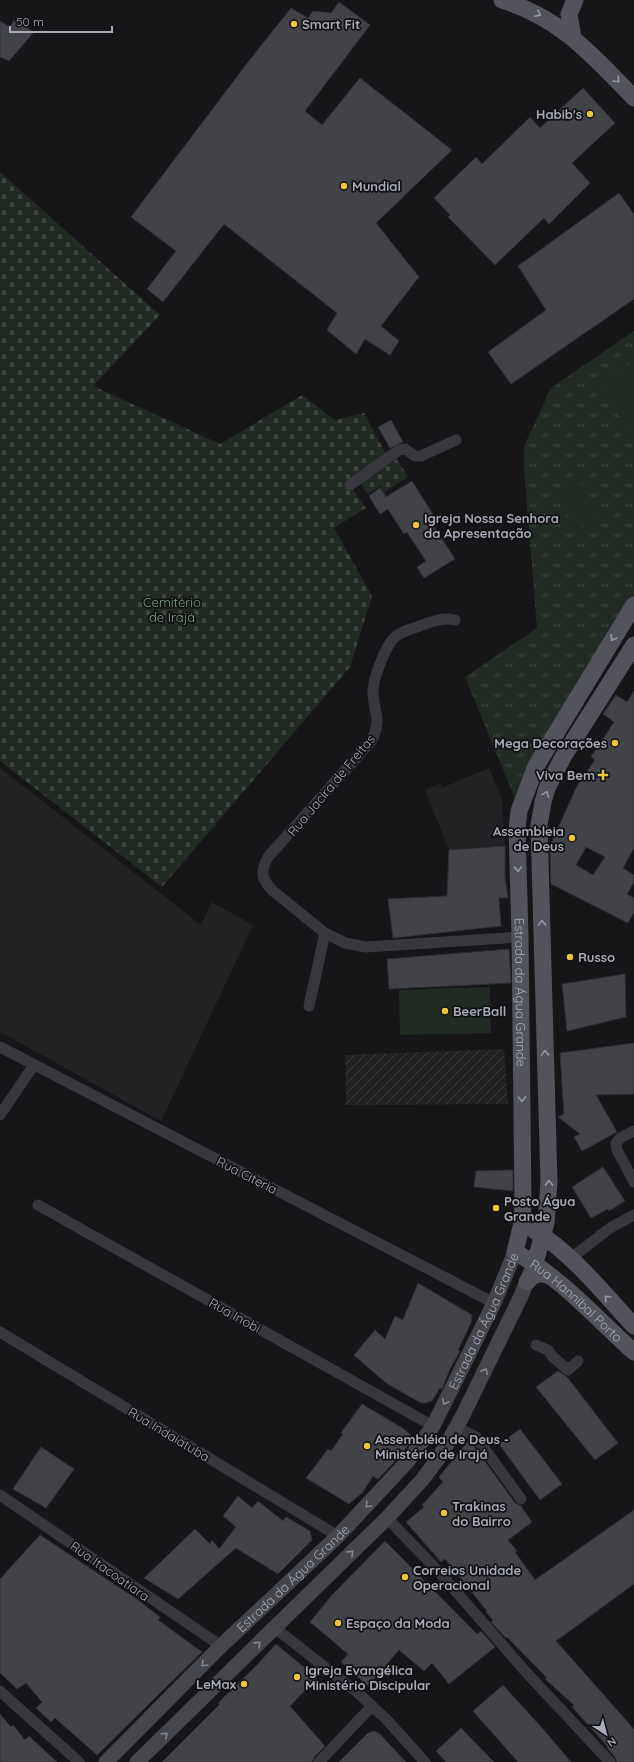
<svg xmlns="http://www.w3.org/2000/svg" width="634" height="1762" font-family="Quicksand,sans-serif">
<defs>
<pattern id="industrial-furrows" width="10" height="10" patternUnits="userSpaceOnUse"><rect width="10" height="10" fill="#222225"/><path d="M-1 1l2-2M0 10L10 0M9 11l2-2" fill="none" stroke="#3f3f42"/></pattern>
<pattern id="grass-tufts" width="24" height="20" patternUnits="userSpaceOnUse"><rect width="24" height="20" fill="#222a24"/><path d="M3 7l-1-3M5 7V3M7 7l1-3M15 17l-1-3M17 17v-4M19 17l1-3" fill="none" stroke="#3f4642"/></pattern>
<pattern id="cemetery-stones" width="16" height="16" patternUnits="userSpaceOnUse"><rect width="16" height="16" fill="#222a24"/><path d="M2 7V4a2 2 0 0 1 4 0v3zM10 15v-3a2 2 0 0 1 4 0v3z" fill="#3f4642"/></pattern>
</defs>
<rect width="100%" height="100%" fill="#161618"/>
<g fill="#222225">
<polygon points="0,768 201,925 212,902 253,925 161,1121 0,1032"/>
<polygon points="489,768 502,799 505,846 463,848 463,850 449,850 425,790 441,783 442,788"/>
</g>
<polygon fill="url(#industrial-furrows)" points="504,1049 508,1104 346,1105 345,1055"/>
<polygon fill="url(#grass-tufts)" points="634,331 634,597 518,806 465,677 537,628 524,469 524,446 551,388"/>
<g fill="url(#cemetery-stones)">
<polygon points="0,172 160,315 93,386 220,444 302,395 335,420 364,413 387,456 350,485 366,508 334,528 372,596 350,667 162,887 0,761"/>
<polygon points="397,459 408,477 383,493 380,486 368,494 360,482"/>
</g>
<g fill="#222a24">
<polygon points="634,361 634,436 598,387"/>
<polygon points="580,484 585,486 597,517 594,522 577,528 572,525 559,495 562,490"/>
<polygon points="490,987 491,1033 400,1035 399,990"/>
</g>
<g fill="#424348" stroke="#303034" fill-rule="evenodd">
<polygon points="339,2 370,25 305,111 322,125 360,78 452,150 376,223 419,277 381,326 399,341 390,355 365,339 356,354 327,330 337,313 224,224 163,302 147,289 176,251 131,217 248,62 291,8 308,18 313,11 331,13"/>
<polygon points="14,20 34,32 9,61 0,57 0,21 10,27"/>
<polygon points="583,88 615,123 572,163 590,183 549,224 544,218 495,265 448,217 450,215 434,198 476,157 482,164 530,117 540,128"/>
<polygon points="619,193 634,214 634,299 511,384 488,352 546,310 518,266"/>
<polygon points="391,420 403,442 390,448 378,427"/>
<polygon points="412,481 434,516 429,519 455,559 424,578 417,567 426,561 407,532 404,534 388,509 380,514 369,496 380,488 386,497"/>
<path d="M 634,691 L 634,848 L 623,868 L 634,875 L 634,882 L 627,894 L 634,898 L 634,913 L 628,923 L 551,884 L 550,846 L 577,786 L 595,760 L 591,757 L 614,722 L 603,714 L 616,695 L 627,702 ZM 586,847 L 605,857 L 593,875 L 576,865 Z"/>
<polygon points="505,846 505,878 508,898 499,898 501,926 393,938 388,899 447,896 449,850"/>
<polygon points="509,949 511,983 389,989 387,959"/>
<polygon points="625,974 626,1017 567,1031 562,984"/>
<polygon points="634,1043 634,1094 596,1095 617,1132 582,1151 574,1137 580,1134 558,1117 564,1114 560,1053"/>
<polygon points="603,1167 625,1201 609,1211 608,1209 591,1218 572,1187"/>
<polygon points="513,1170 513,1191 474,1187 476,1171"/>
<polygon points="418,1283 472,1315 471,1323 458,1350 460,1351 450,1369 442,1389 440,1388 432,1401 425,1403 421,1403 386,1383 354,1355 375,1330 385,1339 395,1316 403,1320"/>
<polygon points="558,1371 567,1377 618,1443 595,1460 536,1387"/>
<polygon points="362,1404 404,1429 410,1434 412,1440 401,1455 378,1479 373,1476 363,1492 349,1504 306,1478 328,1449 331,1451 343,1434 341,1433"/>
<polygon points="520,1429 562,1484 540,1500 499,1444"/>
<polygon points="468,1441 471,1442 515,1503 521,1506 532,1522 508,1540 517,1551 515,1552 535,1580 634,1510 634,1584 556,1641 634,1729 634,1762 617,1762 615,1757 607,1748 608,1747 572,1707 574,1705 545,1679 547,1678 507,1637 506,1638 491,1622 493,1620 486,1612 487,1611 445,1559 441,1562 406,1522 424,1507 422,1505 443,1482 439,1477"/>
<polygon points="41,1447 74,1469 46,1508 13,1489"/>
<polygon points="238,1496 252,1508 258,1501 283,1521 286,1517 310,1531 312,1540 278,1574 236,1548 178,1599 144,1578 195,1529 210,1544 212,1540 219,1549 236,1527 223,1516"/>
<polygon points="40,1535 138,1600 160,1617 158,1620 202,1652 97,1755 55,1718 51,1722 36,1708 42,1702 26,1683 17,1689 0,1673 0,1579"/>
<polygon points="385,1541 477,1634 481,1631 495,1647 449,1684 432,1663 424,1671 399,1650 368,1686 341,1662 348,1654 310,1622 332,1595"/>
<polygon points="276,1644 317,1678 290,1706 325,1746 314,1757 312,1762 162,1762 220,1704 218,1703 257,1665"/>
<polygon points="503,1685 543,1729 571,1762 518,1762 473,1711"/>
<polygon points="0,1714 11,1727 13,1725 25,1740 29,1736 57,1762 0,1762"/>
<polygon points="461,1728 494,1762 446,1762 436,1751"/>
<polygon points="373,1731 379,1733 406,1762 339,1762 368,1733"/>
</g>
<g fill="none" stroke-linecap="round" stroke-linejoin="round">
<g stroke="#37373d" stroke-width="11">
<polyline points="350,485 399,450 405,449 415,456 421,456 456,440"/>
<path d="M 455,620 C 442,617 430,622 417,627 C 408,630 399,632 393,639 C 385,648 372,681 373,693 C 374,715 382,717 372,740 L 268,857 C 260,872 261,879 273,891 L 325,933 L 345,943 L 366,947 L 520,937"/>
<polyline points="309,1006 325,933"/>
<polyline points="0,1047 494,1303"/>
<polyline points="0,1115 34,1065"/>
<polyline points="634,1131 620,1138 616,1143 617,1150 634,1182"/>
<polyline points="38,1205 433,1426"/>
<polyline points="570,1259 610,1228 634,1215"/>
<polyline points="0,1332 338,1536"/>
<polyline points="536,1345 548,1350 552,1356 568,1370 578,1361"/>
<polyline points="456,1427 476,1437 521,1499"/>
<polyline points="0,1495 221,1646"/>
<polyline points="387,1518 439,1572 525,1671 610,1762"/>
<polyline points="275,1628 358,1693 386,1719 425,1762"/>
<polyline points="0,1691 79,1762"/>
<polyline points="319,1762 372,1706"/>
</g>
<g stroke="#45464c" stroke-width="15">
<path id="s1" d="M 106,1762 L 221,1646 L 338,1536 L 408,1461 L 433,1426 L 455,1382 L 494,1303 L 515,1252"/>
<polyline points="137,1762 387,1518 422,1480 440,1456 462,1417 521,1296 531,1271"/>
</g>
<g stroke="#53545b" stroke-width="17">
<path d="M 502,0 C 562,19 592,55 634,98"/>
<polyline points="573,38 569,14 575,0"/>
<path id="s2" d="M 634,605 L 536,766 L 519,811 L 517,829 L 520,937 L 523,1204 L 522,1223 L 515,1252 C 560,1277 596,1318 634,1352"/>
<path d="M 535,1231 C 572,1253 605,1295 634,1326"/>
<polyline points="535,1263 546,1223 549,1182 539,825 543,802 547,788 563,757 634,645"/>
<path d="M 527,1282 C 533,1273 541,1272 550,1276"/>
</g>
</g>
<defs><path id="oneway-chevron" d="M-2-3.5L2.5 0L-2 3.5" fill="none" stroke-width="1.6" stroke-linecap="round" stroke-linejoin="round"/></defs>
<g stroke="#979aa5">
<use href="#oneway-chevron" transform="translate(538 14) rotate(27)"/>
<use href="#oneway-chevron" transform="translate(617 80) rotate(46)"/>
<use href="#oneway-chevron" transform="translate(613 638) rotate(121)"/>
<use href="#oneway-chevron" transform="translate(546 794) rotate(-70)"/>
<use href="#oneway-chevron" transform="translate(518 869) rotate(88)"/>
<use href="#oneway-chevron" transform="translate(542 923) rotate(-92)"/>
<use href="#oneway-chevron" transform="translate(545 1053) rotate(-92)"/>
<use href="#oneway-chevron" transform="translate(522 1099) rotate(89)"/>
<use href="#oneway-chevron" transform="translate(549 1183) rotate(-90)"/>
<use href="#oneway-chevron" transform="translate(607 1298) rotate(-133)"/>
</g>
<g stroke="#858892">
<use href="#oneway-chevron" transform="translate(485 1371) rotate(-64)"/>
<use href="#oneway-chevron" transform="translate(445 1402) rotate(117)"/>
<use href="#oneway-chevron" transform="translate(368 1505) rotate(134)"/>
<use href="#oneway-chevron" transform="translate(351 1553) rotate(-44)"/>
<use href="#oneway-chevron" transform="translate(258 1644) rotate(-44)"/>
<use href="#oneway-chevron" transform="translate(204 1664) rotate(135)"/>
<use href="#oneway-chevron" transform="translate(165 1735) rotate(-44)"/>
</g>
<g fill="#ebc53b" stroke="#111113" stroke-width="1.5">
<circle cx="294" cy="24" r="4"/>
<circle cx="590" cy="114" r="4"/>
<circle cx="344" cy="186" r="4"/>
<circle cx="416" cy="525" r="4"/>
<circle cx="615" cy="743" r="4"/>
<path d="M601 769h4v4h4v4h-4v4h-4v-4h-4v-4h4z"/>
<circle cx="572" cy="838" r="4"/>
<circle cx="570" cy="957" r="4"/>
<circle cx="445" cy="1011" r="4"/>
<circle cx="496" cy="1208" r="4"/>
<circle cx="367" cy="1446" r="4"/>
<circle cx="444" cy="1513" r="4"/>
<circle cx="405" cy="1577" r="4"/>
<circle cx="338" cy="1623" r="4"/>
<circle cx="297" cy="1677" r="4"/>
<circle cx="244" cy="1684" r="4"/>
</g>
<g text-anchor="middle" stroke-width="3.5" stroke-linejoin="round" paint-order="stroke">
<g font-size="13" font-weight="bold" fill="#a8abb7" stroke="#111113" text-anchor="start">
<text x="302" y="29">Smart Fit</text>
<text x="582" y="119" text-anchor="end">Habib's</text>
<text x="352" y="191">Mundial</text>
<text x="424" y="523">Igreja Nossa Senhora<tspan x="424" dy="15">da Apresentação</tspan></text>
<text x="607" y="748" text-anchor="end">Mega Decorações</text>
<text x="595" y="780" text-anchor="end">Viva Bem</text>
<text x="564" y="836" text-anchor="end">Assembleia<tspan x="564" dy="15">de Deus</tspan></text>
<text x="578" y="962">Russo</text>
<text x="453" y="1016">BeerBall</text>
<text x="504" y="1206">Posto Água<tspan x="504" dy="15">Grande</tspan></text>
<text x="375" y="1444">Assembléia de Deus -<tspan x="375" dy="15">Ministério de Irajá</tspan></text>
<text x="452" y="1511">Trakinas<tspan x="452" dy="15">do Bairro</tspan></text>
<text x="413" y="1575">Correios Unidade<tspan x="413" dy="15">Operacional</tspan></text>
<text x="346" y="1628">Espaço da Moda</text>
<text x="305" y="1675">Igreja Evangélica<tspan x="305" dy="15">Ministério Discipular</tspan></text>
<text x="236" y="1689" text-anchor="end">LeMax</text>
</g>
<g font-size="13" fill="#80a186" stroke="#111113">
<text x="172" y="607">Cemitério<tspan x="172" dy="15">de Irajá</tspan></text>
</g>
<g font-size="13" fill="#a8abb7" stroke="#111113">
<text transform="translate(331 785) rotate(-50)" y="5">Rua Jacira de Freitas</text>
<text dy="5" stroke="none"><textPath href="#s2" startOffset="418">Estrada da Água Grande</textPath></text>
<text transform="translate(247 1175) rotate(27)" y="5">Rua Citeria</text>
<text dy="5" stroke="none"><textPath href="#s2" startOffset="757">Rua Hannibal Porto</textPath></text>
<text transform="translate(235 1315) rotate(29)" y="5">Rua Inobi</text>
<text dy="5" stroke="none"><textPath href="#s1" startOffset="586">Estrada da Água Grande</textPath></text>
<text transform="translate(169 1434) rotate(31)" y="5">Rua Indaiatuba</text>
<text transform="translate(110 1571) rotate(35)" y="5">Rua Itacoatiara</text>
<text dy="5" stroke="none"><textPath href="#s1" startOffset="262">Estrada da Água Grande</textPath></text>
</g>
</g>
<g transform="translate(606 1734) rotate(144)" stroke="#111113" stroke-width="3" paint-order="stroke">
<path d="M0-3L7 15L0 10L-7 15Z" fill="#a8abb7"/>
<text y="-6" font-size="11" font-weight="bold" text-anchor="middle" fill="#a8abb7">N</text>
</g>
<path d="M10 26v6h102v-6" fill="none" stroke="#a8abb7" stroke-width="2"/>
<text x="16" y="26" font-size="12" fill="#a8abb7" stroke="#111113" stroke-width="3" paint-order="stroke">50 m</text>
</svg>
